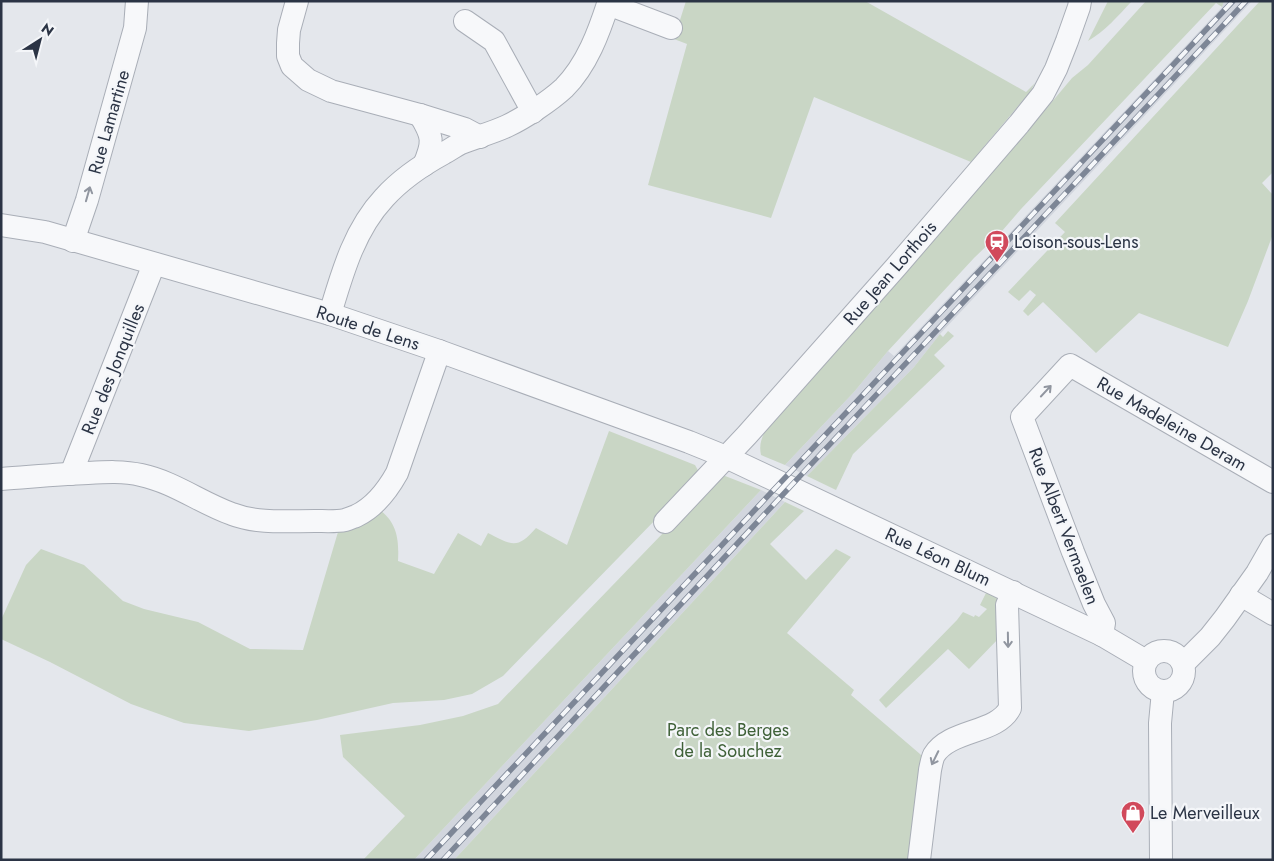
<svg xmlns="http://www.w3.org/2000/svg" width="1274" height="861" font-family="Jost,sans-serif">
<rect width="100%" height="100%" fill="#e4e7ec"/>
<g fill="#d2d6de">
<polygon points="1224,1 1252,1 940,334 914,367 807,476 785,465 854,392 888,351 894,356 1165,68 1222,7"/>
<polygon points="761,490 785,502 454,860 414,860"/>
</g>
<g fill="#c9d6c5">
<polygon points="686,1 865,1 1026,92 1035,83 1030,92 971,162 814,97 771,218 648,185 687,44 674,39"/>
<path d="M 1108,1 L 1132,1 C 1118,16 1105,31 1088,41 Z"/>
<path d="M 1146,1 L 1224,1 L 1222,7 L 1216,3 L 1021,209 L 1002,231 L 974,258 L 888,351 L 854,392 L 785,465 L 761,455 C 759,445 761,439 766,429 L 1051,103 L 1072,78 L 1088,65 Z"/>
<polygon points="1260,1 1273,1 1273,172 1262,183 1273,195 1273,234 1248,301 1228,347 1139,313 1096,353 1043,302 1028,316 1023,311 1036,295 1030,290 1019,301 1008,292 1065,232 1055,223"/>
<polygon points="948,331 954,336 934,355 945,366 853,454 836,490 807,476 914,367 940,334 943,337"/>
<path d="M 609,431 L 695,465 L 700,474 L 503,676 L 472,694 L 444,700 L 393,703 L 317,720 L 249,731 L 184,723 L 131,704 L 50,662 L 1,639 L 1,620 L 26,565 L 41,549 L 84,565 L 123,601 L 144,609 L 198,622 L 250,649 L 303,650 L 338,532 L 381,511 C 398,524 399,542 398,561 L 434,574 L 458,533 L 481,546 L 488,533 C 512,545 517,550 536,528 L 567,545 Z"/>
<polygon points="720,474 761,490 414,860 363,860 405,816 343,757 340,735 420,725 463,716 498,704"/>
<polygon points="785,502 804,511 770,544 806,580 836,549 851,557 787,633 854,690 851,695 920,754 925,760 913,860 454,860"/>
<polygon points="986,593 999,598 1001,636 969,669 948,649 886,708 879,700 957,620 963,612 974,617 975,615 979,617 987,609 980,605"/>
</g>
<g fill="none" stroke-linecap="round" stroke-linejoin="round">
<defs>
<g id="minor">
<polyline points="297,1 289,30 288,43 288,56 292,66 308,80 331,91 420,115 465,129 480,137"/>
<polyline points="608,4 671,28"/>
<polyline points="465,21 494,41 533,112"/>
<path d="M 420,115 C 433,136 434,142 424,165"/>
<polyline points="1,225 45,232 330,314 439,351 689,442 726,457 1102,635 1146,661"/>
<polyline points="73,241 87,200 135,28 137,1"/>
<path d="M 330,314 C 342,274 354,230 384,198 C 401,179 422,165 444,153 C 450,150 455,146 461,143 C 476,137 492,133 507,126 C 524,118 550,101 564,88 C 587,65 599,32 609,1"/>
<polyline points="71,474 154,264"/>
<path d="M 1,479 C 30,477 59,474 88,473 C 106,472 124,471 141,475 C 174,482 201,503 232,514 C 258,524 287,521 315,521 C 324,521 336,522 345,520 C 349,519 353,517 356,516 C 375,507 387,491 397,473 L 437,358 L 439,351"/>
<polyline points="665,522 747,435 896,267 1019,124 1043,94 1056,69 1067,41 1079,7 1080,1"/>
<polyline points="1241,595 1273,614"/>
<polyline points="1102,635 1104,623 1094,604 1073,552 1022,417 1070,365 1273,482"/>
<circle cx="1164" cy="671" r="20"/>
<polyline points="1183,664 1210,637 1225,618 1257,573 1273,545"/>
<path d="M 919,860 L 930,770 C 931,765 932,759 934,755 C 950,729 997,734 1010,708 L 1007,605 L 1013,592"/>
<polyline points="1161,860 1160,723 1163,691"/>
</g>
</defs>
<use href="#minor" stroke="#a9aeb7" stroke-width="24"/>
<use href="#minor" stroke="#f7f8fa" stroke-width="22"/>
<defs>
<g id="rail">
<polyline points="426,860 1233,1"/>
<polyline points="443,860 802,474 1246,1"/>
</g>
</defs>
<use href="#rail" stroke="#7d8696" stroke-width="5.5"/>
<use href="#rail" stroke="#f4f6f9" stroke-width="4" stroke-dasharray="11" stroke-linecap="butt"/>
</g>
<defs><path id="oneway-shaft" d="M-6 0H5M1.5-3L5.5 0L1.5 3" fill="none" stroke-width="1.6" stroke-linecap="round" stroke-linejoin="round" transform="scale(1.25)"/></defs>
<g stroke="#9196a0">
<use href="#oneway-shaft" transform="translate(88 194) rotate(-74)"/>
<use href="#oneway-shaft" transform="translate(1046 391) rotate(-47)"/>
<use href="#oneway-shaft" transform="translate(1008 640) rotate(89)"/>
<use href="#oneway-shaft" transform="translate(935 758) rotate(116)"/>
</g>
<defs>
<symbol id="station-pin" viewBox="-11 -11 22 30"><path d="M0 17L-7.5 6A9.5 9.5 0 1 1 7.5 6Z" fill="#d1495b" stroke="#f4f6f9"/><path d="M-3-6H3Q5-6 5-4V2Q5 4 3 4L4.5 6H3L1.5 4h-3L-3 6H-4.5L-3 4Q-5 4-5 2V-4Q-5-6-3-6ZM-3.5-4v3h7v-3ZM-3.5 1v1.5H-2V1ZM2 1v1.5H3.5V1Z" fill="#fff"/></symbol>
<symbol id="shop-pin" viewBox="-11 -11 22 30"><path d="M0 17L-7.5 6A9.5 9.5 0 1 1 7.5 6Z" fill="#d1495b" stroke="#f4f6f9"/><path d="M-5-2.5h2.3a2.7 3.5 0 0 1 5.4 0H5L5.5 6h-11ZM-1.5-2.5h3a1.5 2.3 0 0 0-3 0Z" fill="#fff"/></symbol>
</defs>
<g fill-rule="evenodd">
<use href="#station-pin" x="983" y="228" width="28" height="38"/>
<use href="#shop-pin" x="1119" y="799" width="28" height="38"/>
</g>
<g text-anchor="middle" stroke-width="4.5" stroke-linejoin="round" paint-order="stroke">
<g font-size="18" fill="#2b3445" stroke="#f4f6f9">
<text transform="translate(109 122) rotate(-74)" y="6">Rue Lamartine</text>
<text transform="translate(890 273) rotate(-49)" y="6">Rue Jean Lorthois</text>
<text transform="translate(368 328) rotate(18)" y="6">Route de Lens</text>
<text transform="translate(113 369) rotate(-68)" y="6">Rue des Jonquilles</text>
<text transform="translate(1172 424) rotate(30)" y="6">Rue Madeleine Deram</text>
<text transform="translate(1064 526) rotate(69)" y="6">Rue Albert Vermaelen</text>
<text transform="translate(938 557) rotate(25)" y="6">Rue Léon Blum</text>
</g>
<g font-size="18" fill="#2b3445" stroke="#f4f6f9" text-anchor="start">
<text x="1014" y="248">Loison-sous-Lens</text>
<text x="1150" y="819">Le Merveilleux</text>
</g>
<g font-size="18" fill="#3f6138" stroke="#f4f6f9">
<text x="728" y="736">Parc des Berges<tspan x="728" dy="21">de la Souchez</tspan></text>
</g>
</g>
<rect width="1274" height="861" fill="none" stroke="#2b3445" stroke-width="5"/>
<g transform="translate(40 40) rotate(36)" stroke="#f4f6f9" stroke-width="4" paint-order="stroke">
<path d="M0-4L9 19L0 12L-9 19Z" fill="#2b3445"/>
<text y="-8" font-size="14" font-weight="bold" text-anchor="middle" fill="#2b3445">N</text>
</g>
</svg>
